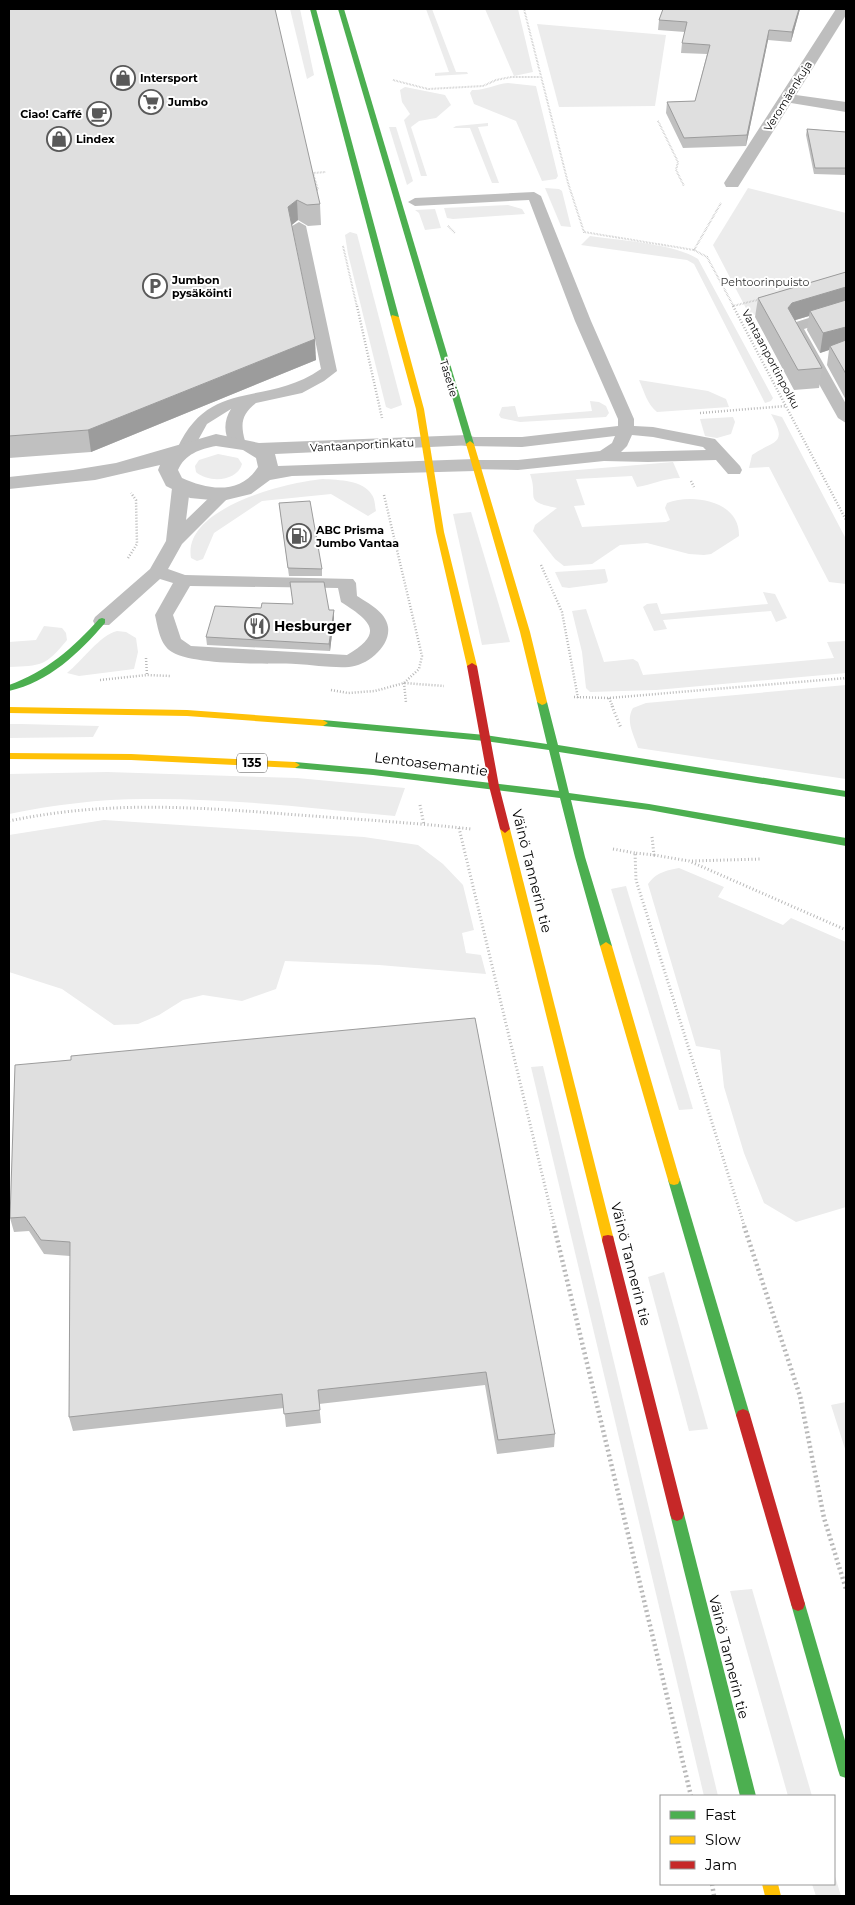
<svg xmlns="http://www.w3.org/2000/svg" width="855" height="1905" font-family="Montserrat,sans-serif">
<rect width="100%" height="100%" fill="#fff"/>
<g fill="#ececec">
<polygon points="290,9 300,9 314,75 307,79"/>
<polygon points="426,9 432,9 456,72 467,72 468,74 435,76 435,73 449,72"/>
<polygon points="485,9 518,9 533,72 514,76"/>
<polygon points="537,24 666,35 655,106 559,107"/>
<path d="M 508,83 L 536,86 L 558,176 L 556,179 L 542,181 L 516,121 L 474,104 L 470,93 L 472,90 C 484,91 495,84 508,83 Z"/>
<polygon points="405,87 445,95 451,105 436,118 419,121 411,127 427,176 421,176 404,120 410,114 402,102 400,90"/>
<polygon points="488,123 488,126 478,127 499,183 492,183 470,128 453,128 456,126"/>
<polygon points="389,127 396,127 413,181 407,185"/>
<polygon points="545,188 559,189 562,191 571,227 561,226"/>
<polygon points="748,188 846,213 846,288 750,316 713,245"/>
<polygon points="508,205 522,209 525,214 453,219 447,218 444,208"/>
<polygon points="435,209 441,228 425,230 419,213 415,210"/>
<polygon points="350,232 357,234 402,405 391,409 386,407 348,254 345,235"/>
<path d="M 590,236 C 618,240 676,244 698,259 L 773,398 L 771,401 L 765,403 L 694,264 L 687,260 L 581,245 Z"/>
<path d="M 639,380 L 708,391 L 726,399 L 729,407 L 657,412 C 647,404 644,391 639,380 Z"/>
<polygon points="590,401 599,402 606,406 609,413 606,417 520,422 501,418 499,415 502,407 515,406 518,417 592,411"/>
<path d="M 771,414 L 782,417 L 846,539 L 846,584 L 829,582 L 769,467 L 749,468 L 752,455 C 773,440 789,446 771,414 Z"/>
<polygon points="733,417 735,422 731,434 717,438 705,436 700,419"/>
<path d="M 218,454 L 238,458 L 242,464 C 237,482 208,483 196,472 L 195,466 L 199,460 Z"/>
<path d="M 673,462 L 680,478 C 664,478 652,485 637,487 L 632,476 L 576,479 L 585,505 L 574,506 L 582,527 L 666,522 L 670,520 L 665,508 L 667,503 C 693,493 740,501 739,536 L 711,554 L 704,555 L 689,554 L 647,543 L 620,545 L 592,564 L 564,566 L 555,559 L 533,531 L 535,525 L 557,508 C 522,501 539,498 530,474 Z"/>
<path d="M 323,479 C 339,480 363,480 372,495 C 375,499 375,507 376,511 L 368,516 L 331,494 L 262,501 L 214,533 L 203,559 L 197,561 L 191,558 C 182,508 287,482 323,479 Z"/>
<polygon points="471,512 510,642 482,645 453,514"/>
<polygon points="605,569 608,581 606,583 569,588 562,587 555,572"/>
<polygon points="763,592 775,594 787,618 776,622 771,611 663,620 667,629 654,631 643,607 647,604 657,603 661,614 768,604"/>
<polygon points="586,609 604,662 633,659 638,662 643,675 834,658 827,642 846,641 846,673 656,690 590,692 586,688 582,652 572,611"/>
<path d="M 44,626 L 62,628 L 66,633 L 67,640 C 46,666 41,666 9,667 L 9,642 L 36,640 Z"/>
<path d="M 117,631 L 126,632 L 136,638 L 138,652 L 134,669 L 79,676 L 67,673 C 82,661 100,635 117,631 Z"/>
<path d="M 846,685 L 846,779 L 638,748 C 634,735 625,721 633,708 L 646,703 Z"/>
<polygon points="9,724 21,724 99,726 93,737 9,738"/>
<path d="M 107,772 L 297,778 L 405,788 L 395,816 C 312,808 228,798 145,799 C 99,799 53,805 9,814 L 9,774 Z"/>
<polygon points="104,820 364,837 418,845 443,864 463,885 474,930 462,933 466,953 481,955 486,974 379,965 285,961 276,989 242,1001 203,995 183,1000 159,1015 138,1024 114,1025 62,989 9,972 9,835"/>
<path d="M 679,868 L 724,887 L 718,897 L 783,925 L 791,918 L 846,942 L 846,1207 L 796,1222 L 764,1203 L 744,1153 L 724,1087 L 720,1050 L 696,1046 L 648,884 C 657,872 665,871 679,868 Z"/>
<polygon points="626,886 693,1109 679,1110 611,889"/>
<polygon points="543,1066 718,1796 704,1796 531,1067"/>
<polygon points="664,1272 708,1429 689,1431 648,1277"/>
<polygon points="846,1402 846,1452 831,1405"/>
<polygon points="752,1589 812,1796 788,1796 730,1591"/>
<polygon points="834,1873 841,1896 816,1896 812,1884 834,1884"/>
</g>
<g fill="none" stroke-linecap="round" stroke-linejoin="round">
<g stroke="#b9b9b9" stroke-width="2" stroke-dasharray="0.5 1" stroke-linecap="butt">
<polyline points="524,9 568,183 584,232 694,250 707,257 734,307"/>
<polyline points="393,80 428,89 483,86 496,80 511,77 540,77"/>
<polyline points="658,121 678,162 676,170 684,186"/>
<polyline points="313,191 318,190 313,173 326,172"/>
<polyline points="448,226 455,233"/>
<polyline points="343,246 357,307"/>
<polyline points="694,250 721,203"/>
<polyline points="733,306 761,299"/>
</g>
<g stroke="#b9b9b9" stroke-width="2.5" stroke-dasharray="1 2" stroke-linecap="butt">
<polyline points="357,306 382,418"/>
<polyline points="733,306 846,520"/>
<polyline points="700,413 786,406"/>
<polyline points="691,481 694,487"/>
<polyline points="384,495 422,656 419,669 404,683"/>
<polyline points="128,558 137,544 136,500 131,493"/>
<polyline points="541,565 562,612 578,698"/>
<polyline points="146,658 147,675"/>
<polyline points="100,680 147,675 171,676"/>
<polyline points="404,683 406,703"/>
<polyline points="331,690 348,693 375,691 404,683 444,686"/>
<polyline points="574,697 609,698 846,678"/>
<polyline points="609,698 613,707"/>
</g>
<g stroke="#b9b9b9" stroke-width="3" stroke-dasharray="1 2.5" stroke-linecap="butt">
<polyline points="612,706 621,728"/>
<polyline points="420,805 424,825"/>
<path d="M 9,821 C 114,799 206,808 312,816 C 365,820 418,823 471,829"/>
<polyline points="459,828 555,1228"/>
<polyline points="652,837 654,855 635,853 636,880 745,1228"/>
<polyline points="613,849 635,853"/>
<polyline points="654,855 689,861 846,930"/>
<polyline points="692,861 761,859"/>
</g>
<g stroke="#b9b9b9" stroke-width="4.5" stroke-dasharray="2 3" stroke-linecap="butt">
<polyline points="554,1226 691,1796"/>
<polyline points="744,1226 800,1396 824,1518 846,1589"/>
<polyline points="712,1884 714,1896"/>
</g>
<g fill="#bebebe" fill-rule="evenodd">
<path d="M 534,192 L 541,196 L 591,321 L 634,419 L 634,426 L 653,427 L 715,439 L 740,466 L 742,470 L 740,474 L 728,474 L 716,460 L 648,462 L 604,461 L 518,470 L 469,469 L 467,465 L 469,461 L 475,460 L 518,460 L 600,451 L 612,443 L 615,436 L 522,447 L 467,446 L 461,445 L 459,441 L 461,437 L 522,437 L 618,426 L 618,419 L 575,321 L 529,200 L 415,206 L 408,202 L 415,198 ZM 632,435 L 653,437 L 703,447 L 706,450 L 621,452 L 627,446 Z"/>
<path d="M 299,222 L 306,226 L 337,371 L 324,381 L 302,393 L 256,403 C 242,414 240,423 245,441 L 243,445 L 231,445 C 223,433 224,420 231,409 L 207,424 L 191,453 L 179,453 L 177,449 C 210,376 265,408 321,369 L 292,226 Z"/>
<polygon points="846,306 846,316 804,329 846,404 846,423 838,418 787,327 790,324"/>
<path d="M 181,483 L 187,484 L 190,488 L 186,520 L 216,491 L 228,491 L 231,495 L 182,544 L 168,569 L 185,575 L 353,579 L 356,583 L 357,596 C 368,603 386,612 388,627 C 391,646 367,666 349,667 C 332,668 313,665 296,664 C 267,663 196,666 172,652 C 160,645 158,628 155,615 L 173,583 L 160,579 L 109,625 L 95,625 L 93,621 L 95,617 L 150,569 L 166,541 L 172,488 L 175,484 ZM 190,586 L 338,588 L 341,602 C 371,621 385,633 347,655 L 191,646 L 181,639 L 173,615 Z"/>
</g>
<g fill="#bebebe" fill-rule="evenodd">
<polygon points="836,9 846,9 846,15 796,95 846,102 846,112 791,103 738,187 726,187 724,183"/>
<path d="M 216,434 L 259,443 L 467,435 L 474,437 L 477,441 L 474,445 L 275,454 L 278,466 L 475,459 L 482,461 L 485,465 L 482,469 L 475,471 L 292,476 L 270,480 L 251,494 L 222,501 L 190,498 L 166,486 L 158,470 L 160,465 L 95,480 L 9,489 L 9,477 L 73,470 L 116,463 ZM 216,446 L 243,450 L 256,458 L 258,467 C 240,495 208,490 182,478 L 178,470 C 185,454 200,449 216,446 Z"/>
</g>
<g fill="#4caf50" fill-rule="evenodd">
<polygon points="310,9 316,9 399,317 398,319 391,317"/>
<polygon points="338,9 344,9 474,444 473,446 467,446 466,444"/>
<path d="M 102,618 L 105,619 L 105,623 C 79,653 49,682 9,691 L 9,685 C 46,672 73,648 99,619 Z"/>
<polygon points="542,699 547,702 558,745 846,791 846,797 559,752 569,793 649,804 846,838 846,846 649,810 571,800 585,857 612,946 606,950 600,946 575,857 560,798 373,775 295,768 290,765 295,762 373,769 559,791 549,750 485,741 323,726 318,723 323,720 485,735 547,744 537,702"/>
<polygon points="674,1175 678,1176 680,1180 750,1415 748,1419 743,1421 738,1419 736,1415 668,1180 670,1176"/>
<polygon points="677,1507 682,1509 684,1514 756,1796 740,1796 670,1514 672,1509"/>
<polygon points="798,1597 803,1599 805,1604 846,1744 846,1778 840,1776 838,1770 791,1604 793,1599"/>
</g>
<g fill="#ffc107" fill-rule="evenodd">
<polygon points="392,315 399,317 424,409 444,532 477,666 472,669 467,666 436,532 416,409 391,317"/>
<polygon points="470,441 474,444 530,632 547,702 545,704 542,705 537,702 520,632 466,444"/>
<polygon points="9,707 187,710 323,720 328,723 323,726 187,716 9,713"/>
<polygon points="9,753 131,754 295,762 300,765 295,768 131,760 9,759"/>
<polygon points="505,825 510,829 614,1240 613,1244 608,1245 603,1244 602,1240 500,829"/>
<polygon points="606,942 612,946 680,1180 678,1184 674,1185 670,1184 668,1180 600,946"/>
<polygon points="762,1884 778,1884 781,1896 765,1896"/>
</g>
<g fill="#c62828" fill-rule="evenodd">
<polygon points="472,663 477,666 499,786 510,829 505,833 500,829 489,786 467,666"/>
<polygon points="608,1235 613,1236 614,1240 684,1514 682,1519 677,1521 672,1519 670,1514 602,1240 603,1236"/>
<polygon points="743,1409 748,1411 750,1415 805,1604 803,1609 798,1611 793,1609 791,1604 736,1415 738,1411"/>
</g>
</g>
<g fill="#c0c0c0">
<polygon points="9,9 320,204 321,225 308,226 298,220 292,225 316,360 91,452 9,458"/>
<polygon points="663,9 800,9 791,42 768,40 746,146 683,148 666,113 667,102 695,101 707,54 681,53 682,43 685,32 658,30 659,20"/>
<polygon points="807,129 846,132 846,175 814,174 806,135"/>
<polygon points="846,272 846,400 827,365 829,350 820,353 807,330 809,316 795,320 822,368 819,388 794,390 755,317 758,298"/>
<polygon points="279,503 322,569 322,576 289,576"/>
<polygon points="290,582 329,610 334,610 334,618 330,651 207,645 206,637 261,608 293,604"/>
<polygon points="475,1018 555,1434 554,1447 497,1454 485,1385 319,1404 321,1423 286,1427 284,1408 73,1431 69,1417 70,1256 44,1254 29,1231 14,1232 10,1218 71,1060"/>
</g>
<g fill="#9c9c9c">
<polygon points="799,9 800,9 791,42 792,32"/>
<polygon points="769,30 768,40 746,146 747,135"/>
<polygon points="297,200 298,220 289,227 288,207"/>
<polygon points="846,287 846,305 810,311 809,316 789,322 788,308 792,303"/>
<polygon points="846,327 846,346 830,346 829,350 820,353 823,333"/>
<polygon points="315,339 316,360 91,452 88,430"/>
<polygon points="334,610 334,618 330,651 329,644"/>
</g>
<g fill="#dfdfdf" stroke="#9c9c9c">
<polygon points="9,9 275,9 320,204 307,205 297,200 288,207 315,339 88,430 9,436"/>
<polygon points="663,9 799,9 792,32 769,30 747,135 684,138 667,102 695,101 710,45 682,43 687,22 659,20"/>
<polygon points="807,129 846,132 846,168 815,168"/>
<polygon points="846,272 846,287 792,303 788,308 822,368 798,370 758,298"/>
<polygon points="846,300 846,327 823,333 810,311"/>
<polygon points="846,340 846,374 830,346"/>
<polygon points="310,501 322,569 288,568 279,503"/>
<polygon points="290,582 324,582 329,610 334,610 329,644 206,637 215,606 261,608 262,603 293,604"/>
<polygon points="475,1018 555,1434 498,1440 486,1372 318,1390 320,1410 284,1414 282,1394 69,1417 70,1242 41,1240 25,1217 10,1218 15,1065 71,1060 71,1056"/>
</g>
<defs>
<symbol id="shop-ring" viewBox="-11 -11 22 22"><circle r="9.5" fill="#fff" stroke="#595959" stroke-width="1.5"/><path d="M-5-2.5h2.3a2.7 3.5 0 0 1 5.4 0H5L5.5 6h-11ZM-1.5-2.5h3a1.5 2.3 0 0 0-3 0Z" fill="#595959"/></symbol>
<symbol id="supermarket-ring" viewBox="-11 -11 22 22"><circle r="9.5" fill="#fff" stroke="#595959" stroke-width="1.5"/><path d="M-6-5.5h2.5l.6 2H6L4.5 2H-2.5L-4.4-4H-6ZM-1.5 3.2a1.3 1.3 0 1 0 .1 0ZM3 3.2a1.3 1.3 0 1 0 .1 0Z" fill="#595959"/></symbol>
<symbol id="cafe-ring" viewBox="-11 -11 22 22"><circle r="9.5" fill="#fff" stroke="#595959" stroke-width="1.5"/><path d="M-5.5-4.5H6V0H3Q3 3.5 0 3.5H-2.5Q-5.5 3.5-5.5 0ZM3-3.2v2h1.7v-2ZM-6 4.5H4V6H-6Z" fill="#595959"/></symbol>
<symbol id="parking-ring" viewBox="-11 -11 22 22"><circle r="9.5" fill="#fff" stroke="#595959" stroke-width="1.5"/><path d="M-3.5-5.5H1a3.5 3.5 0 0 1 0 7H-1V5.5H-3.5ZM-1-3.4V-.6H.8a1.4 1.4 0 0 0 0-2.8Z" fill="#595959"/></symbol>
<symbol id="fuel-ring" viewBox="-11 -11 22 22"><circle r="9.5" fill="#fff" stroke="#595959" stroke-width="1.5"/><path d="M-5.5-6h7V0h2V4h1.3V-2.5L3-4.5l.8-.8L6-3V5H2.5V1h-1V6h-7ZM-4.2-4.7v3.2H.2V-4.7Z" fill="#595959"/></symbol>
<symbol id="restaurant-ring" viewBox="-11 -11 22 22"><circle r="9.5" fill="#fff" stroke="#595959" stroke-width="1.5"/><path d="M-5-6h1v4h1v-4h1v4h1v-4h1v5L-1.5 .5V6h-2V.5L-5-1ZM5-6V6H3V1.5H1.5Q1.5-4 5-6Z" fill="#595959"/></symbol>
</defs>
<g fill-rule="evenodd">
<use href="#shop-ring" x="109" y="64" width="28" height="28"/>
<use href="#supermarket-ring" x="137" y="88" width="28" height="28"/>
<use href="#cafe-ring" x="85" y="100" width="28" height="28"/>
<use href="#shop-ring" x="45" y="125" width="28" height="28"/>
<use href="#parking-ring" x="141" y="272" width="28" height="28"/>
<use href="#fuel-ring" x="285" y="522" width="28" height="28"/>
<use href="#restaurant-ring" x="243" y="612" width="28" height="28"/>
</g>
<g text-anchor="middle" stroke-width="4" stroke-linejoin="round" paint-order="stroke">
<g font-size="11" font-weight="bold" fill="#000" stroke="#fff" text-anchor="start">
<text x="140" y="82">Intersport</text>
<text x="168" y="106">Jumbo</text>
<text x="82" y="118" text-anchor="end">Ciao! Caffé</text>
<text x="76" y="143">Lindex</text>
<text x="172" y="284">Jumbon<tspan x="172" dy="13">pysäköinti</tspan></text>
<text x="316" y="534">ABC Prisma<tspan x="316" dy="13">Jumbo Vantaa</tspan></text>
</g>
<g font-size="11" fill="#000" stroke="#fff">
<text transform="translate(788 96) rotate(-58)" y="4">Veromäenkuja</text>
<text transform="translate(771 359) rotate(62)" y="4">Vantaanportinpolku</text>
<text transform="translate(449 378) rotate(73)" y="4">Tasetie</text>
<text transform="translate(362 445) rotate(-3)" y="4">Vantaanportinkatu</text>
</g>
<g font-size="11" fill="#333" stroke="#fff">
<text x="765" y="286">Pehtoorinpuisto</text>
</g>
<rect fill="#fff" stroke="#4c4c4c" stroke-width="1" x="237" y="753.5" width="30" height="19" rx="4"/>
<g font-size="12" font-weight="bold" fill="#000">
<text x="252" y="767">135</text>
</g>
<g font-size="14" font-weight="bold" fill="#000" stroke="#fff" text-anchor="start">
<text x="274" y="631">Hesburger</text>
</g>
<g font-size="14" fill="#000" stroke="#fff">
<text transform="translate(431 764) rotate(7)" y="5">Lentoasemantie</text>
<text transform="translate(532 871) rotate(76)" y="5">Väinö Tannerin tie</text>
<text transform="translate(631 1264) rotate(76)" y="5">Väinö Tannerin tie</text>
<text transform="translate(729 1657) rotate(76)" y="5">Väinö Tannerin tie</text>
</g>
</g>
<rect width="855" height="1905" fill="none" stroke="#000000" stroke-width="20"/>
<rect x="660" y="1795" width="175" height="90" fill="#ffffff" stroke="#999999"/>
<rect x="670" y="1811" width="25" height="8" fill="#4caf50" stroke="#999999"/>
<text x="705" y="1820" font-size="15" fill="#000000">Fast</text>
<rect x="670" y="1836" width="25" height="8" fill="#ffc107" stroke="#999999"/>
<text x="705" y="1845" font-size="15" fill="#000000">Slow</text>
<rect x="670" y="1861" width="25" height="8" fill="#c62828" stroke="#999999"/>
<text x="705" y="1870" font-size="15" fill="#000000">Jam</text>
</svg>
